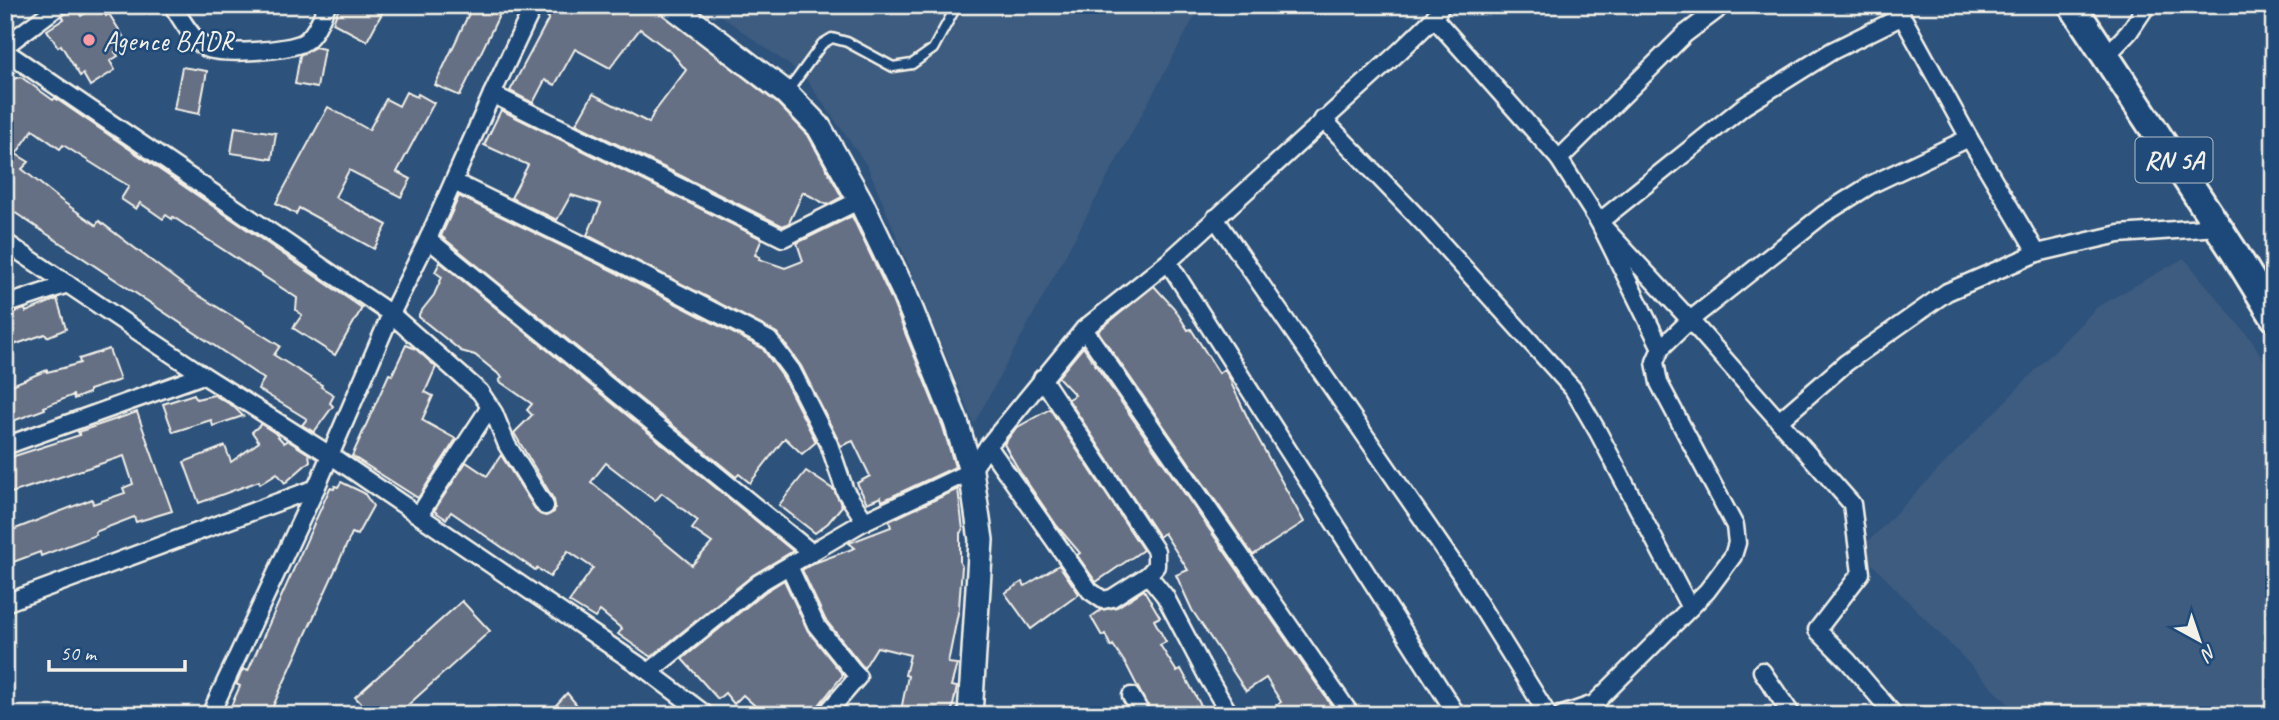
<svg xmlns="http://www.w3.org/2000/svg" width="2279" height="720" font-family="Caveat,sans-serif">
<rect width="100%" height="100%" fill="#2d527c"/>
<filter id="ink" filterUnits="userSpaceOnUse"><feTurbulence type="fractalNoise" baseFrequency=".0143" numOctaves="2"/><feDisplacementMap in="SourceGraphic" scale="14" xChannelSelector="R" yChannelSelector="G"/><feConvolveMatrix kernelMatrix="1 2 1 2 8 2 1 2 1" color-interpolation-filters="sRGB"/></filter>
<g filter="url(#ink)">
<g fill="#3e5b7f">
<polygon points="706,5 1201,5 974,424 868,167 803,75"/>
<polygon points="2184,258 2253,342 2274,379 2274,715 2019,715 1859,551 2097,307"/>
</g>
<g fill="#667085" stroke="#f4f1e8" stroke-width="2" fill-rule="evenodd">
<polygon points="99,5 106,16 109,14 123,36 117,39 122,47 115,52 118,56 110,61 115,70 90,86 83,74 80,76 61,45 58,47 47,30 64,19 62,16 76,8 81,16"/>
<polygon points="340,5 379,5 377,10 382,13 367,41 333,23"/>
<polygon points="473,5 504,5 460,96 435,85"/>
<polygon points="551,5 596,5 611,14 616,5 651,5 777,103 808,135 842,197 827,205 803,192 789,223 783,226 576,124 593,94 649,123 653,114 686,70 672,53 640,29 610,68 575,49 555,85 545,80 533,103 510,91 549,18 546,16"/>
<polygon points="315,47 324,49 317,88 295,84 300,55"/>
<polygon points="182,67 207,71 199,114 174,109"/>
<polygon points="21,77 53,100 55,98 362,308 335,355 293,328 302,315 296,310 297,298 173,217 172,219 166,215 163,219 140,203 136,209 121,199 129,186 117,179 63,145 60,149 33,130 16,154 29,162 22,169 62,201 96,225 99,221 190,290 280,346 274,355 322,385 321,387 334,395 330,403 333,406 314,432 302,425 307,419 258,389 264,379 5,206 5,81"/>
<polygon points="406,92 417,97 418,94 434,103 397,172 411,179 401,197 349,170 335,197 387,225 374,249 299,208 296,214 276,203 328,107 369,130 386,99 399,106"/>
<polygon points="501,110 762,239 755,255 760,257 759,259 785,268 803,261 797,243 852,216 891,298 943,427 955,467 882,501 881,497 867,503 857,483 870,476 853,441 841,446 801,366 777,333 587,235 601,204 571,195 557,220 511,198 528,165 484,145"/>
<polygon points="235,127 276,133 272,159 231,153"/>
<polygon points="459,196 613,271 762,348 783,377 816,442 802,454 785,438 750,483 739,474 736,477 441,236"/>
<path d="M 440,262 L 793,551 L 753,575 L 651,657 L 618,634 L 622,629 L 600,611 L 595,618 L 569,602 L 593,568 L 568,551 L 550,577 L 537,568 L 535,570 L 451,512 L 446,519 L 434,511 L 466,462 L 487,476 L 501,455 L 537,512 L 546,516 L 554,512 L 555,506 L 554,500 L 514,433 L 532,415 L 527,410 L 532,404 L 499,381 L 502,377 L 475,355 L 461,351 L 419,317 L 419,314 L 434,295 L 442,277 L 435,272 ZM 606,463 L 655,501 L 662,493 L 698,521 L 692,529 L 712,543 L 692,565 L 591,482 Z"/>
<polygon points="1154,286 1174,308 1188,330 1191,329 1219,373 1224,369 1232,382 1231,383 1254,431 1304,522 1253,555 1098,331"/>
<polygon points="57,299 66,329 47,337 45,334 5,348 5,315 25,309 26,312"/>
<polygon points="406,345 416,349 436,367 425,392 433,396 422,420 456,439 418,498 352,456 389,374 392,375"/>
<polygon points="1083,347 1327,699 1337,715 1261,715 1281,702 1266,678 1246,691 1192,610 1176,575 1188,570 1164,533 1159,537 1068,399 1075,395 1058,377"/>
<polygon points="109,349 120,380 89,390 89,393 74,399 73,395 44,407 45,409 5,424 5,388 47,370 47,372 63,368 80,363 79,359"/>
<polygon points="194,394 196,399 214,395 233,406 243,416 213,426 211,420 173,432 163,404"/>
<polygon points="1050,409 1143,550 1096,582 1077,555 1080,553 1057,526 1020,472 1004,444 1016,428"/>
<polygon points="137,412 172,511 136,522 134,517 95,532 96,535 41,556 40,552 5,565 5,533 92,499 93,504 125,493 123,488 133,484 124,456 5,495 5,459 80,435 78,432"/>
<polygon points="261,424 275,433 284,443 287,440 309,454 310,461 285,483 277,473 260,484 259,481 199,503 184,462 225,446 231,462 259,442 252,432"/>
<polygon points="806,471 834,490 842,506 828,523 815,533 779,505"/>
<polygon points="341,482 364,493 373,506 357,535 352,533 269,715 227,715 240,686 236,684 242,671 243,669 248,671 330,488 334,489 335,486 338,487"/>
<polygon points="958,489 963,530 960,533 960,563 962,566 959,608 948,663 957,664 951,686 957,687 951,715 900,715 908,676 905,675 910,655 877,647 864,668 825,619 802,570 814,563 855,548 849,543 891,527 889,521"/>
<polygon points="1059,565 1079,594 1031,629 1005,593 1022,582 1025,586"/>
<polygon points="784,580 808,631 843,675 811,715 765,715 743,695 734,704 725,693 718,699 682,659 765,592"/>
<polygon points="1144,590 1160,617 1154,620 1166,642 1160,645 1177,672 1181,669 1206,715 1152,715 1127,666 1113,645 1111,647 1105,634 1102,636 1091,617 1101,610 1117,607"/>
<polygon points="462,601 490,631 397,715 372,715 355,697"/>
<polygon points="567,693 585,715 547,715"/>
</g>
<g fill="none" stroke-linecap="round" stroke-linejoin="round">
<defs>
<polyline id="lane" points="788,91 822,44 832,38 847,42 893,67 912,64 933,49 957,5"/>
<g id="street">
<path d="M 172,5 C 181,18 192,40 206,48 C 221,55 290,51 304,42 C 315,35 322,17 327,5"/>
<polyline points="1896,5 1969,138 2037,253"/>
<polyline points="1434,18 1559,159 1599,222 1690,320 1852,504 1861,573 1817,630 1848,661 1894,715"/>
<polyline points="5,46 60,5"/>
<polyline points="5,51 391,314 480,392 494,413 507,445 545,506"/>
<polyline points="2106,56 2129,32 2147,5"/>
<polyline points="492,94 783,238 860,200"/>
<polyline points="1323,119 1426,226 1573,389 1598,432 1690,608"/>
<polyline points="1559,159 1685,34 1717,10 1719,5"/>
<polyline points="454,182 618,262 769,340 792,371 829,444 845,491 865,521"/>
<polyline points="1215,218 1462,576 1548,715"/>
<polyline points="428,239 812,553"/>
<polyline points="5,242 203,375 330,455 649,672 706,715"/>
<polyline points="1168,262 1457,715"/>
<polyline points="5,305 68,284"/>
<polyline points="1084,329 1351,715"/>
<polyline points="1661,348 1599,222 1744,106 1832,51 1901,17"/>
<polyline points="1042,378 1156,551 1156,566 1148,575 1165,596 1207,676 1230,715"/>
<polyline points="1779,421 1846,363 1947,292 2037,253 2119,234 2218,227"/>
<polyline points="5,446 203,375"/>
<polyline points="988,446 1090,591 1103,600 1112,598 1148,575"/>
<polyline points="419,515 490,407"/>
<polyline points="789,566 816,625 858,677 825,715"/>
<polyline points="5,603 316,488"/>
<polyline points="1762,671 1792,715"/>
<polyline points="649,672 759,583 865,521 971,471 988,446 1084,329 1168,262 1400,51 1434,18 1442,5"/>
<polyline points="1131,696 1142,715"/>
<polyline points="210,715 316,488 391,314 428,239 492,94 534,5"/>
<polyline points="1562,715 1594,704 1707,591 1733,556 1737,543 1735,526 1659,383 1655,362 1661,348 1690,320 1824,214 1872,184 1969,138"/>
</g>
<polyline id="secondary" points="671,5 786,93 819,127 860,200 904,292 956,422 971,471 981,540 970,715"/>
<polyline id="primary" points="2072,5 2233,250 2274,317"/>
</defs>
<use href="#lane" stroke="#f4f1e8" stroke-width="13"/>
<use href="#street" stroke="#f4f1e8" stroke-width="21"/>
<use href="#secondary" stroke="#f4f1e8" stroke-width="28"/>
<use href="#primary" stroke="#f4f1e8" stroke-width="32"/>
<use href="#lane" stroke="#1f4a7a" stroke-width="8"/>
<use href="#street" stroke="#1f4a7a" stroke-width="16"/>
<use href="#secondary" stroke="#1f4a7a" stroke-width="23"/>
<use href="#primary" stroke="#1f4a7a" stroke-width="26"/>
</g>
</g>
<circle fill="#ff9aa2" stroke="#1f4a7a" stroke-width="2.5" cx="89" cy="40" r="7"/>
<g text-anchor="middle" stroke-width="5" stroke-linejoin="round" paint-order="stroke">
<rect fill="#1f4a7a" stroke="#b4bfc7" stroke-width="2" x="2135.5" y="137.5" width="77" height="45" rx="5"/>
<g font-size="26" font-weight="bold" fill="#f4f1e8">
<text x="2174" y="169">RN 5A</text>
</g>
<g font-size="28" fill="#f4f1e8" stroke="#1f4a7a" text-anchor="start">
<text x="103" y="50">Agence BADR</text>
</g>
</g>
<rect width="2279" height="720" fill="none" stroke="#1f4a7a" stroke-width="28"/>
<rect x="14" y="14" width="2251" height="692" fill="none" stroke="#f4f1e8" stroke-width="2.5" filter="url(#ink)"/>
<g transform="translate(2199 640) rotate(140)" stroke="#1f4a7a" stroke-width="5" paint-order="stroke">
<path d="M0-5L12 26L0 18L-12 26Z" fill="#f4f1e8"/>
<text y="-10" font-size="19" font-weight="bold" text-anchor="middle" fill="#f4f1e8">N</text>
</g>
<path d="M49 660v10h136v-10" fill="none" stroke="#f4f1e8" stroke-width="3.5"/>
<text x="60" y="660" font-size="21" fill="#f4f1e8" stroke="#1f4a7a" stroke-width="5" paint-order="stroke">50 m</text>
</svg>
